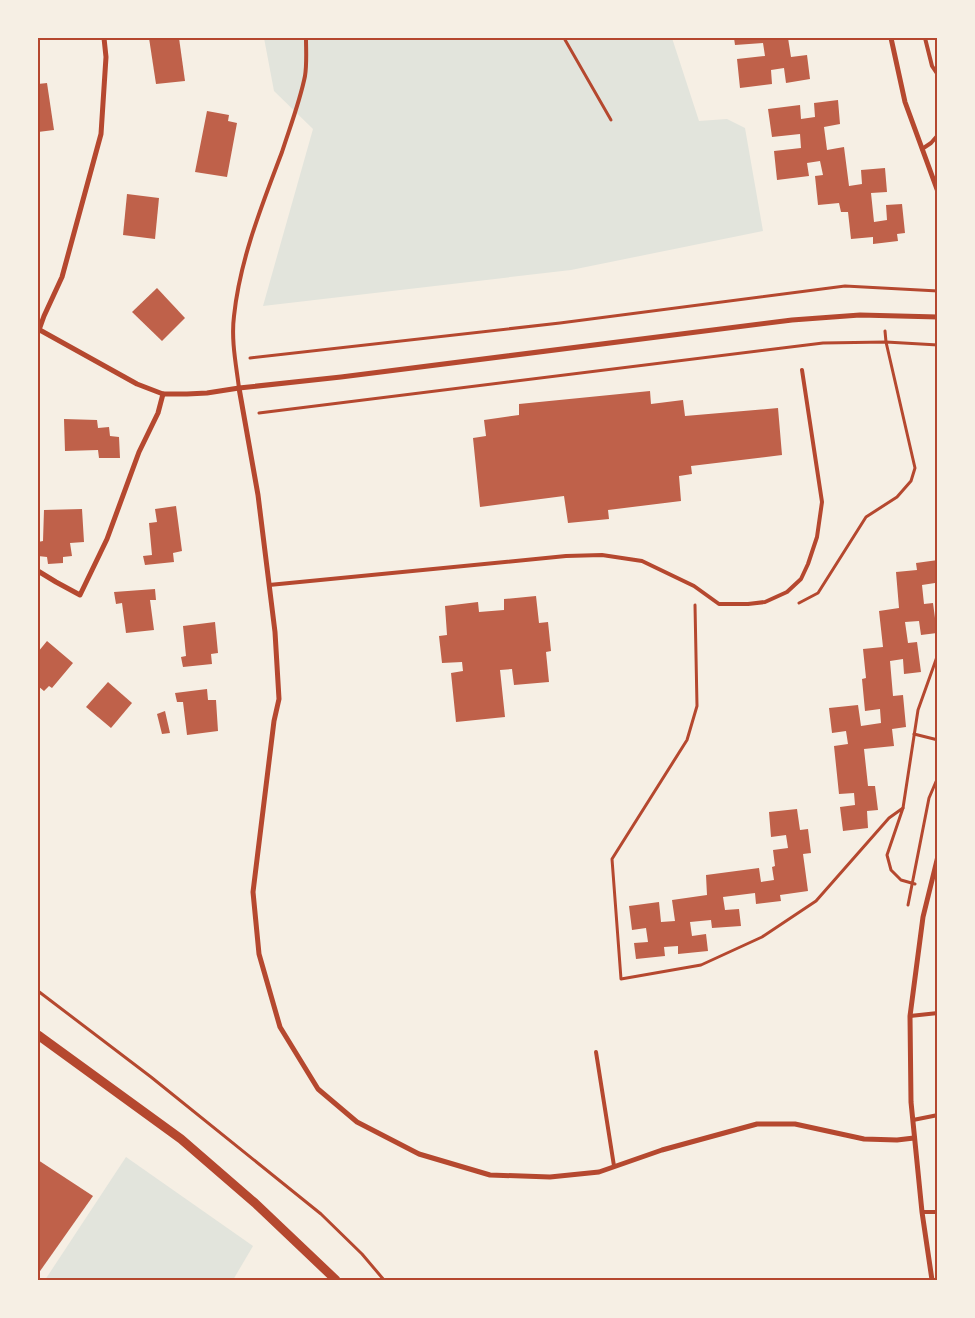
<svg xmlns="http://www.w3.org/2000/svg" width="975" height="1318" font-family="Cabin,sans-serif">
<rect width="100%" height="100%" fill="#f6efe4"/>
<g fill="#e2e4dc">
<polygon points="264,38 672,38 699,121 727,119 745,128 763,231 571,270 263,306 313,129 274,91"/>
<polygon points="126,1157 253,1246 233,1280 45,1280"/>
</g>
<g fill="#bf614a">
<polygon points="149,38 179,38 185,81 156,84"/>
<polygon points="734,38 788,38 791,57 807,55 810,79 786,83 784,68 771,70 772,84 740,88 737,59 765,56 763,43 735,45"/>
<polygon points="47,83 54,130 38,132 38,84"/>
<polygon points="838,100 840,124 824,127 827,150 844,147 849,186 862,184 861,170 885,168 887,192 871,193 874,222 887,220 886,205 902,204 905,233 897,234 898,241 873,244 873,237 851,239 848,212 841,212 839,203 818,205 815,176 823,175 820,161 807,163 809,176 777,180 774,151 801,148 800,134 772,137 768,109 800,105 801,119 815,117 814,103"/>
<polygon points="207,111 229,115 228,121 237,123 227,177 195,172"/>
<polygon points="127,194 159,198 155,239 123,235"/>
<polygon points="157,288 185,318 162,341 132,312"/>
<polygon points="650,391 651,404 683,400 685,416 778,408 782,455 691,466 692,474 679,476 681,501 608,510 609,519 568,523 564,496 480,507 473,438 486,436 484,420 519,415 519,404"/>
<polygon points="64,419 97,420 98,428 109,427 110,436 119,437 120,458 99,458 98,450 65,451"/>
<polygon points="176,506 182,551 173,553 174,562 145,565 143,556 152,555 149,523 157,522 155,509"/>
<polygon points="82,509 84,542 70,543 72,556 63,557 63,563 48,564 47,557 38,556 38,542 43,541 44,510"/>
<polygon points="938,560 938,589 936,589 935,583 922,585 924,604 933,603 937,633 921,635 919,621 905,622 908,643 917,642 921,672 904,674 903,659 890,661 893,696 903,695 906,727 892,729 894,746 864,749 868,786 875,786 878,810 867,811 868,828 843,831 840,807 855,805 854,793 839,794 834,746 848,744 846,731 832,733 829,708 858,705 861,726 881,723 880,709 865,711 862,679 866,678 863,649 883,647 879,611 899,608 896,572 917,570 916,563"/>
<polygon points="155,589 156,600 150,600 154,630 126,633 122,603 116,604 114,592"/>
<polygon points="536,596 539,623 548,622 551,651 546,652 549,682 514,685 512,669 500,670 505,717 456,722 451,673 463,671 462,662 442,663 439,636 447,635 445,606 478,602 479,612 504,610 504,599"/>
<polygon points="215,622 218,653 211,654 212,664 183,667 181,657 186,656 183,626"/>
<polygon points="47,641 73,663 52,688 49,686 44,691 38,686 38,652"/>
<polygon points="108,682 132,703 111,728 86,707"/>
<polygon points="207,689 208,700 216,700 218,731 187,735 183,702 177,702 175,693"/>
<polygon points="165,711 170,733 162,734 157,714"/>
<polygon points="797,809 800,830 808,829 811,853 803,854 808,891 780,895 781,901 756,904 755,893 723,897 725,910 739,909 741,926 712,928 711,920 690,922 692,936 706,934 708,951 678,954 678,946 664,947 665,956 636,959 634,943 648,942 646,928 632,930 629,906 659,902 661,922 675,921 672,900 707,895 706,875 759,868 761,882 774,880 772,867 775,866 773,850 788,848 786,835 771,837 769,812"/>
<polygon points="38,1160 93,1196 38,1274"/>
</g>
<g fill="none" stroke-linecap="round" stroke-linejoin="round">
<g stroke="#b5482f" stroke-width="3">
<polyline points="564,38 611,120"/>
<polyline points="250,358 560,323 845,286 938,291"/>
<polyline points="259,413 823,343 886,342 938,345"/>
<polyline points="799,603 818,593 866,517 897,497 911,481 915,468 886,342 885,331"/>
<polyline points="695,605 697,706 687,740 612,859 621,979 701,965 762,937 816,901 889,818 903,808 887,855 891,870 901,880 915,884"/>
<polyline points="914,734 938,740"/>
<polyline points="903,808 918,710 938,654"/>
<polyline points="908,905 929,798 938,777"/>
<polyline points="38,991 151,1077 321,1214 362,1254 384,1280"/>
</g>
<g stroke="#b5482f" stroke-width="4">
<polyline points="925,38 932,66 938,75"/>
<polyline points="922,149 931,143 938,135"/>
<path d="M 239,388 C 236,364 231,340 234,316 C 240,259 262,205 282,152 C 290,127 300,101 305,76 C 307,64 306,50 306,38"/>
<polyline points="269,585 566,556 602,555 642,561 694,586 719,604 748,604 765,602 787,592 801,579 808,564 817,537 822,502 802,370"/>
<polyline points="910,1016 938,1013"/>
<polyline points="596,1052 614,1166"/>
<polyline points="913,1120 938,1115"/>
<polyline points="922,1212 938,1212"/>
</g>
<g stroke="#b5482f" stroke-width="5">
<polyline points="891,38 905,102 938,192"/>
<polyline points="38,329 137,384 163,394 187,394 207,393 239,388 341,377 792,320 860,315 938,317"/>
<polyline points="39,330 44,316 62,277 101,134 106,57 104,38"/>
<polyline points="239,388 258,495 275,632 279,699 274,721 253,892 259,954 280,1027 318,1089 357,1122 419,1154 490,1175 550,1177 599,1172 662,1150 757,1124 795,1124 864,1139 897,1140 914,1138"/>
<polyline points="38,571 56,582 80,595 107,539 139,452 158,413 163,394"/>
<polyline points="932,1280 922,1212 911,1102 910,1016 923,917 938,856"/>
</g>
<polyline stroke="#b5482f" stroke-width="9" points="38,1035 181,1139 255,1203 336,1280"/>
</g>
<rect width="975" height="1318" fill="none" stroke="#f6efe4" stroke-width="78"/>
<rect x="39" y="39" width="897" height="1240" fill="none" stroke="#b5482f" stroke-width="2"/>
</svg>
